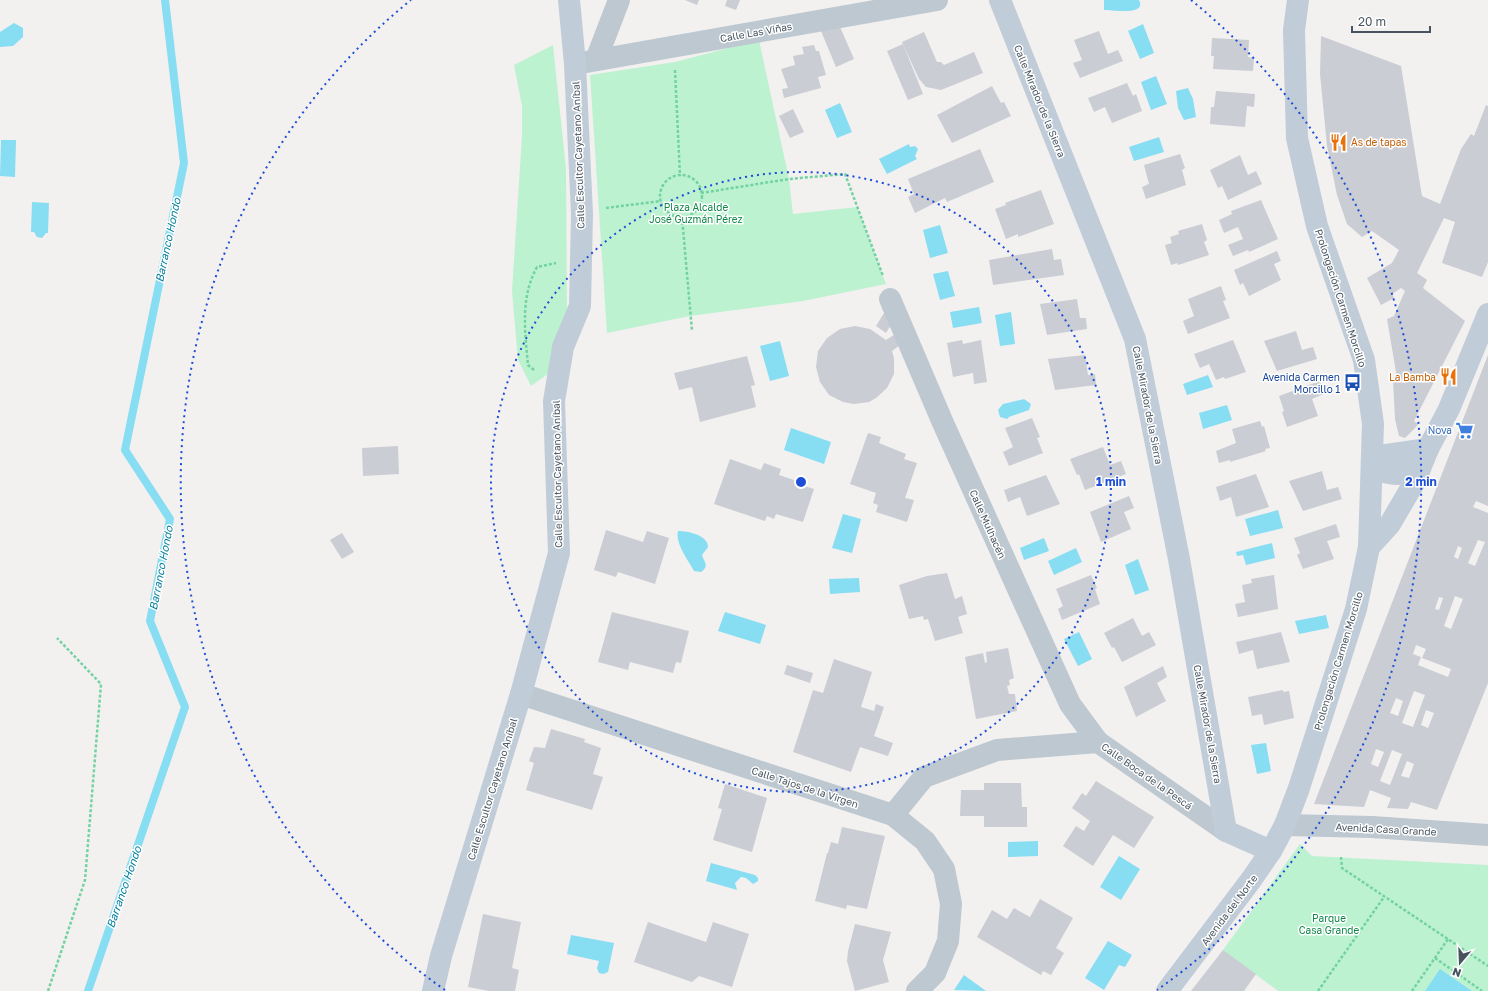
<svg xmlns="http://www.w3.org/2000/svg" width="1488" height="991" font-family="'Golos Text',sans-serif">
<rect width="100%" height="100%" fill="#f3f0f0"/>
<g fill="#bdf2d1">
<polygon points="759,40 789,179 793,214 857,207 886,284 803,301 690,316 607,333 590,75 675,62"/>
<polygon points="553,45 566,169 567,313 552,371 531,386 518,360 512,291 522,136 522,106 514,65"/>
<polygon points="1300,844 1312,856 1488,865 1488,991 1278,991 1225,952 1223,950"/>
</g>
<g fill="#87ddf2">
<path d="M 1104,0 L 1139,0 C 1147,16 1113,10 1104,10 Z"/>
<polygon points="14,23 23,28 23,37 13,46 0,47 0,32"/>
<polygon points="1143,24 1154,53 1140,59 1128,31"/>
<polygon points="1156,76 1167,104 1151,110 1141,82"/>
<polygon points="1188,88 1193,99 1196,117 1184,120 1178,108 1176,91"/>
<polygon points="840,103 852,132 837,138 825,110"/>
<polygon points="1159,137 1164,152 1134,161 1129,147"/>
<polygon points="1,140 16,140 15,177 0,176"/>
<polygon points="909,144 910,147 915,146 918,149 915,156 917,159 887,174 879,159"/>
<polygon points="32,202 49,203 48,233 46,233 42,238 37,237 34,232 31,232"/>
<polygon points="940,225 948,253 930,258 923,230"/>
<polygon points="948,271 955,296 940,300 933,274"/>
<polygon points="979,307 982,323 953,328 950,312"/>
<polygon points="1011,312 1015,344 1000,346 995,315"/>
<polygon points="780,341 789,376 770,381 760,346"/>
<polygon points="1208,375 1213,387 1187,395 1183,384"/>
<polygon points="1024,399 1031,404 1029,410 1009,417 1007,419 1000,417 998,410 1003,404"/>
<polygon points="1227,405 1232,420 1203,429 1199,413"/>
<polygon points="791,428 831,442 824,464 784,450"/>
<polygon points="1278,510 1283,528 1250,536 1245,519"/>
<polygon points="843,514 861,519 852,553 832,548"/>
<path d="M 678,531 C 688,531 708,535 708,547 L 702,555 C 704,562 710,566 701,572 L 694,571 C 688,560 675,543 678,531 Z"/>
<polygon points="1044,538 1049,551 1024,560 1020,548"/>
<polygon points="1272,543 1275,558 1246,565 1243,555 1237,556 1236,552"/>
<polygon points="1076,548 1082,562 1054,575 1048,561"/>
<polygon points="1138,559 1149,590 1135,595 1125,565"/>
<polygon points="859,578 860,592 830,594 829,579"/>
<polygon points="725,612 766,625 760,644 718,631"/>
<polygon points="1326,615 1329,628 1299,634 1295,621"/>
<polygon points="1079,632 1092,659 1078,666 1064,639"/>
<polygon points="1266,743 1271,771 1257,774 1251,745"/>
<polygon points="1038,841 1038,856 1008,857 1008,842"/>
<polygon points="1119,856 1140,869 1121,900 1100,887"/>
<polygon points="711,863 755,875 758,878 758,881 753,884 746,878 741,877 735,883 737,890 706,881"/>
<polygon points="571,935 614,943 608,972 603,974 599,973 597,968 599,961 567,954"/>
<polygon points="1108,941 1132,955 1125,967 1119,965 1104,990 1085,978"/>
<polygon points="1440,969 1472,991 1425,991"/>
<polygon points="964,975 986,991 954,990"/>
</g>
<g fill="none" stroke-linecap="round" stroke-linejoin="round">
<polyline stroke="#87ddf2" stroke-width="8" points="88,991 185,707 150,621 170,519 125,450 184,163 165,0"/>
</g>
<g fill="#cacdd3" fill-rule="evenodd">
<polygon points="685,0 699,0 697,5"/>
<polygon points="727,0 740,0 736,10 725,6"/>
<polygon points="840,27 854,59 836,67 821,31"/>
<polygon points="1099,31 1108,54 1118,50 1123,61 1080,78 1073,63 1082,60 1074,40"/>
<polygon points="924,32 937,62 941,62 944,65 974,52 983,73 941,90 926,87 919,79 902,42"/>
<polygon points="1321,36 1401,66 1422,196 1440,204 1461,149 1471,134 1474,136 1486,105 1488,106 1488,262 1482,277 1442,263 1455,222 1444,218 1417,273 1427,280 1423,288 1465,321 1414,421 1418,424 1416,427 1405,438 1399,436 1395,419 1393,381 1404,383 1405,381 1397,378 1387,319 1394,316 1405,291 1401,288 1392,294 1394,298 1381,305 1367,278 1392,263 1399,250 1372,231 1362,237 1347,224 1337,195 1327,146 1320,74"/>
<polygon points="1212,38 1249,40 1248,57 1254,58 1253,71 1213,69 1214,56 1211,56"/>
<polygon points="903,44 923,94 908,100 887,51"/>
<polygon points="814,45 816,51 819,51 826,75 818,77 821,88 784,98 782,89 788,88 781,69 795,65 793,56 804,54 802,47"/>
<polygon points="1127,83 1133,96 1136,94 1142,111 1112,123 1105,107 1094,112 1088,98"/>
<polygon points="992,86 1001,103 1004,102 1011,116 952,143 937,115"/>
<polygon points="1216,91 1255,94 1254,107 1247,106 1245,127 1210,124 1211,107 1214,107"/>
<polygon points="793,109 804,132 790,138 779,116"/>
<polygon points="980,149 994,182 947,202 945,198 915,213 908,197 914,194 908,179"/>
<polygon points="1180,154 1185,168 1182,170 1186,185 1146,199 1142,187 1149,184 1144,165"/>
<polygon points="1240,155 1248,175 1256,171 1262,184 1228,200 1222,186 1218,188 1210,170"/>
<polygon points="1041,190 1054,224 1018,237 1018,234 1006,239 995,209 1006,205 1005,203"/>
<polygon points="1261,200 1278,239 1249,252 1248,250 1233,256 1228,245 1243,239 1238,227 1224,233 1219,220 1232,214 1231,211"/>
<polygon points="1202,224 1207,240 1204,242 1209,255 1178,265 1177,263 1171,265 1165,245 1172,243 1170,237 1179,234 1178,231"/>
<polygon points="1052,249 1054,260 1061,259 1064,275 993,285 989,260"/>
<polygon points="1277,251 1281,261 1274,264 1281,280 1249,296 1243,283 1240,285 1234,270"/>
<polygon points="1221,286 1226,300 1223,301 1230,318 1188,334 1183,321 1194,316 1188,299"/>
<polygon points="1077,299 1080,318 1086,318 1087,329 1047,335 1040,304"/>
<polygon points="884,313 894,320 886,333 876,326"/>
<polygon points="855,326 870,329 886,340 894,335 900,345 892,351 894,358 894,374 887,388 876,398 869,402 854,404 843,402 829,395 820,382 816,367 818,351 827,338 840,329"/>
<polygon points="1296,331 1302,350 1313,347 1317,359 1277,371 1264,341"/>
<polygon points="962,340 963,344 981,340 987,382 974,384 973,373 953,377 947,343"/>
<polygon points="1233,340 1246,372 1225,379 1224,377 1216,380 1209,364 1200,368 1194,354"/>
<polygon points="1085,355 1088,375 1095,374 1096,385 1055,390 1048,359"/>
<path d="M 1488,355 L 1488,506 L 1476,501 L 1473,507 L 1488,513 L 1488,683 L 1437,810 L 1411,802 L 1408,809 L 1387,808 L 1391,798 L 1370,790 L 1364,807 L 1314,804 ZM 1478,540 L 1485,542 L 1475,566 L 1468,563 ZM 1458,546 L 1462,548 L 1458,559 L 1454,557 ZM 1455,596 L 1463,599 L 1451,629 L 1444,626 ZM 1439,597 L 1443,598 L 1439,610 L 1435,609 ZM 1416,645 L 1426,649 L 1422,658 L 1451,669 L 1448,677 L 1418,665 L 1421,657 L 1413,654 ZM 1414,691 L 1425,695 L 1413,727 L 1402,723 ZM 1396,698 L 1403,701 L 1398,716 L 1390,713 ZM 1426,710 L 1434,713 L 1428,728 L 1421,725 ZM 1376,749 L 1384,752 L 1378,767 L 1371,764 ZM 1392,750 L 1402,754 L 1390,785 L 1380,781 ZM 1407,761 L 1414,764 L 1409,778 L 1401,776 Z"/>
<polygon points="747,356 755,385 751,386 756,407 700,422 692,387 679,390 674,373"/>
<polygon points="1320,381 1324,394 1312,399 1318,416 1287,427 1282,412 1284,411 1279,396"/>
<polygon points="1032,418 1040,437 1037,438 1043,453 1009,466 1003,452 1013,447 1005,428"/>
<polygon points="1260,421 1262,427 1264,426 1270,448 1265,449 1266,451 1230,462 1230,460 1219,463 1216,451 1236,443 1232,429"/>
<polygon points="868,433 881,437 879,443 906,454 904,459 917,463 905,498 914,500 907,522 876,512 878,505 873,503 876,493 850,484"/>
<polygon points="398,446 399,474 363,476 362,448"/>
<polygon points="1103,447 1110,465 1121,461 1126,474 1085,490 1079,474 1077,475 1070,459"/>
<polygon points="730,459 761,470 764,463 781,469 779,475 803,483 802,485 814,489 803,522 776,514 774,519 767,516 765,521 714,504"/>
<polygon points="1322,471 1327,490 1338,487 1342,499 1303,511 1289,481"/>
<polygon points="1256,474 1269,507 1236,517 1231,497 1220,501 1216,487"/>
<polygon points="1046,475 1060,504 1027,516 1020,497 1008,502 1004,490"/>
<polygon points="1129,496 1134,508 1124,512 1131,529 1101,542 1090,512"/>
<polygon points="1336,524 1340,537 1327,541 1334,559 1303,569 1297,555 1300,553 1294,538"/>
<polygon points="606,530 643,542 647,531 669,538 655,584 618,572 616,577 594,570"/>
<polygon points="342,533 354,552 342,559 330,540"/>
<polygon points="947,573 955,599 962,596 967,614 958,617 963,633 935,641 928,619 924,620 923,616 909,619 899,585 927,576"/>
<polygon points="1091,575 1097,588 1095,589 1100,604 1062,620 1058,609 1063,606 1056,589"/>
<polygon points="1274,575 1278,609 1238,617 1235,604 1245,602 1242,585 1252,583 1251,579"/>
<polygon points="612,612 689,631 681,663 676,662 673,673 630,662 628,670 598,662"/>
<polygon points="1133,618 1142,636 1149,632 1156,645 1122,662 1114,647 1112,648 1104,633"/>
<polygon points="1281,632 1290,662 1257,669 1253,650 1239,654 1236,642"/>
<polygon points="1008,648 1014,678 1009,680 1010,685 1007,686 1009,694 1015,694 1017,711 976,719 965,657 983,653 985,663 987,662 986,652"/>
<polygon points="834,659 872,672 861,707 874,711 876,704 884,707 874,736 893,743 888,756 860,747 851,772 793,752 813,690 823,693"/>
<polygon points="787,665 813,673 810,683 784,674"/>
<polygon points="1163,666 1167,677 1157,683 1166,701 1136,717 1124,687"/>
<polygon points="1283,690 1283,692 1289,691 1294,718 1264,725 1262,714 1252,716 1248,697"/>
<polygon points="551,729 585,739 584,742 601,748 593,774 603,777 592,810 526,790 534,763 529,761 534,747 545,748"/>
<polygon points="1096,781 1154,817 1134,848 1113,835 1093,866 1063,846 1076,826 1084,831 1090,821 1072,808 1082,793 1086,796"/>
<polygon points="984,783 1021,783 1022,807 1027,807 1027,827 984,827 984,816 960,816 961,790 984,790"/>
<polygon points="725,784 767,798 752,852 713,840 722,809 718,808"/>
<polygon points="842,827 885,836 867,909 847,905 846,909 815,901 827,853 828,853 831,842 838,844"/>
<polygon points="1040,899 1073,918 1056,948 1064,953 1051,975 1043,971 1041,975 977,937 992,910 1007,919 1014,908 1030,917"/>
<polygon points="483,914 521,922 512,968 519,970 515,991 489,991 468,987"/>
<polygon points="648,922 706,942 713,922 749,934 732,987 699,976 692,982 634,962"/>
<polygon points="855,924 891,932 883,960 889,982 855,991 847,961 848,951"/>
<polygon points="1223,950 1256,974 1244,991 1191,991"/>
</g>
<g fill="none" stroke-linecap="round" stroke-linejoin="round">
<g stroke="#72d3a2" stroke-width="2.5" stroke-dasharray="3 2" stroke-linecap="butt">
<polyline points="675,70 680,176"/>
<circle cx="681" cy="196" r="21"/>
<polyline points="701,193 789,179 845,174 883,276"/>
<polyline points="606,208 661,201"/>
<polyline points="682,217 692,331"/>
<path d="M 534,370 L 528,365 C 525,331 520,298 537,267 L 556,263"/>
<polyline points="1341,857 1342,868 1488,966"/>
<polyline points="1435,958 1482,991"/>
<polyline points="48,991 85,880 101,684 57,638"/>
<polyline points="1318,991 1384,897"/>
<polyline points="1412,991 1448,939"/>
</g>
<g stroke="#bdc8d0" stroke-width="22">
<polyline points="596,60 619,0"/>
<polyline points="575,64 937,0"/>
<polyline points="890,299 943,423 1070,704 1098,742"/>
<polyline points="521,694 893,815 925,841 944,869 951,904 948,941 935,973 917,991"/>
<polyline points="893,815 924,777 997,750 1098,742 1226,831"/>
<polyline points="1285,825 1372,827 1488,835"/>
</g>
<g stroke="#c0ccd8" stroke-width="22">
<polyline points="1000,0 1135,339 1179,559 1226,831 1271,851"/>
<polyline points="1373,467 1386,455 1428,449"/>
<path d="M 1373,467 C 1391,477 1401,475 1420,469"/>
<polyline points="1369,547 1390,524 1414,483 1428,449 1449,409 1488,314"/>
<polyline points="433,991 441,956 521,694 559,553 554,401 563,347 580,306 582,214 575,64 569,0"/>
<polyline points="1167,991 1251,880 1271,851 1285,825 1299,788 1356,609 1369,547 1373,424 1364,360 1317,226 1297,138 1294,30 1298,0"/>
</g>
</g>
<g fill="none" stroke="#1d4ed8" stroke-width="2" stroke-dasharray="2 4">
<circle cx="801" cy="482" r="310"/>
<path d="M445 990A620 620 0 0 1 411 0M1191 0A620 620 0 0 1 1157 990"/>
</g>
<defs>
<symbol id="restaurant-bare" viewBox="-9 -9 18 18"><path d="M-5-6h1v4h1v-4h1v4h1v-4h1v5L-1.5 .5V6h-2V.5L-5-1ZM5-6V6H3V1.5H1.5Q1.5-4 5-6Z" fill="#e8710a" stroke="#fff" stroke-width="2.5" paint-order="stroke"/></symbol>
<symbol id="bus-bare" viewBox="-9 -9 18 18"><path d="M-5-6H5V4H4V6H2V4H-2V6H-4V4H-5ZM-3.5-4V0h7V-4ZM-3.5 1.2v1.5H-2V1.2ZM2 1.2v1.5H3.5V1.2Z" fill="#1a4fb4" stroke="#fff" stroke-width="2.5" paint-order="stroke"/></symbol>
<symbol id="supermarket-bare" viewBox="-9 -9 18 18"><path d="M-6-5.5h2.5l.6 2H6L4.5 2H-2.5L-4.4-4H-6ZM-1.5 3.2a1.3 1.3 0 1 0 .1 0ZM3 3.2a1.3 1.3 0 1 0 .1 0Z" fill="#3f7fe0" stroke="#fff" stroke-width="2.5" paint-order="stroke"/></symbol>
</defs>
<g fill-rule="evenodd">
<use href="#restaurant-bare" x="1326" y="130" width="25" height="25"/>
<use href="#restaurant-bare" x="1436" y="364" width="25" height="25"/>
<use href="#bus-bare" x="1340" y="370" width="25" height="25"/>
<use href="#supermarket-bare" x="1452" y="418" width="25" height="25"/>
</g>
<g text-anchor="middle" stroke-width="3" stroke-linejoin="round" paint-order="stroke">
<g font-size="10" fill="#47545f" stroke="#fff">
<text transform="translate(756 32) rotate(-10)" y="4">Calle Las Viñas</text>
<text transform="translate(1040 101) rotate(68)" y="4">Calle Mirador de la Sierra</text>
<text transform="translate(578 155) rotate(-92)" y="4">Calle Escultor Cayetano Aníbal</text>
<text transform="translate(1341 298) rotate(72)" y="4">Prolongación Carmen Morcillo</text>
<text transform="translate(1148 405) rotate(79)" y="4">Calle Mirador de la Sierra</text>
<text transform="translate(557 474) rotate(-91)" y="4">Calle Escultor Cayetano Aníbal</text>
<text transform="translate(988 524) rotate(66)" y="4">Calle Mulhacén</text>
<text transform="translate(1338 661) rotate(-73)" y="4">Prolongación Carmen Morcillo</text>
<text transform="translate(1208 724) rotate(80)" y="4">Calle Mirador de la Sierra</text>
<text transform="translate(1147 776) rotate(35)" y="4">Calle Boca de la Pescá</text>
<text transform="translate(805 787) rotate(18)" y="4">Calle Tajos de la Virgen</text>
<text transform="translate(492 789) rotate(-73)" y="4">Calle Escultor Cayetano Aníbal</text>
<text transform="translate(1386 829) rotate(3)" y="4">Avenida Casa Grande</text>
<text transform="translate(1229 910) rotate(-53)" y="4">Avenida del Norte</text>
</g>
<g font-size="10" fill="#c56008" stroke="#fff" text-anchor="start">
<text x="1351" y="146">As de tapas</text>
<text x="1436" y="381" text-anchor="end">La Bamba</text>
</g>
<g font-size="10" fill="#11874a" stroke="#fff">
<text x="696" y="211">Plaza Alcalde<tspan x="696" dy="12">José Guzmán Pérez</tspan></text>
<text x="1329" y="922">Parque<tspan x="1329" dy="12">Casa Grande</tspan></text>
</g>
<g font-size="10" fill="#164399" stroke="#fff" text-anchor="end">
<text x="1340" y="381">Avenida Carmen<tspan x="1340" dy="12">Morcillo 1</tspan></text>
</g>
<g font-size="10" fill="#366cbe" stroke="#fff" text-anchor="end">
<text x="1452" y="434">Nova</text>
</g>
<g font-size="11" font-style="italic" fill="#05809d" stroke="#fff">
<text transform="translate(168 240) rotate(-78)" y="4">Barranco Hondo</text>
<text transform="translate(161 568) rotate(-79)" y="4">Barranco Hondo</text>
<text transform="translate(124 887) rotate(-71)" y="4">Barranco Hondo</text>
</g>
</g>
<circle cx="801" cy="482" r="6" fill="#1d4ed8" stroke="#fff" stroke-width="2"/>
<g font-size="12" text-anchor="middle" font-weight="bold" fill="#1d4ed8" stroke="#fff" stroke-width="3" stroke-linejoin="round" paint-order="stroke">
<text x="1111" y="486">1 min</text>
<text x="1421" y="486">2 min</text>
</g>
<g transform="translate(1460 963) rotate(199)" stroke="#ffffff" stroke-width="3" paint-order="stroke">
<path d="M0-3L7 15L0 10L-7 15Z" fill="#47545f"/>
<text y="-6" font-size="11" font-weight="bold" text-anchor="middle" fill="#47545f">N</text>
</g>
<path d="M1352 26v6h78v-6" fill="none" stroke="#47545f" stroke-width="2"/>
<text x="1358" y="26" font-size="12" fill="#47545f" stroke="#ffffff" stroke-width="3" paint-order="stroke">20 m</text>
</svg>
